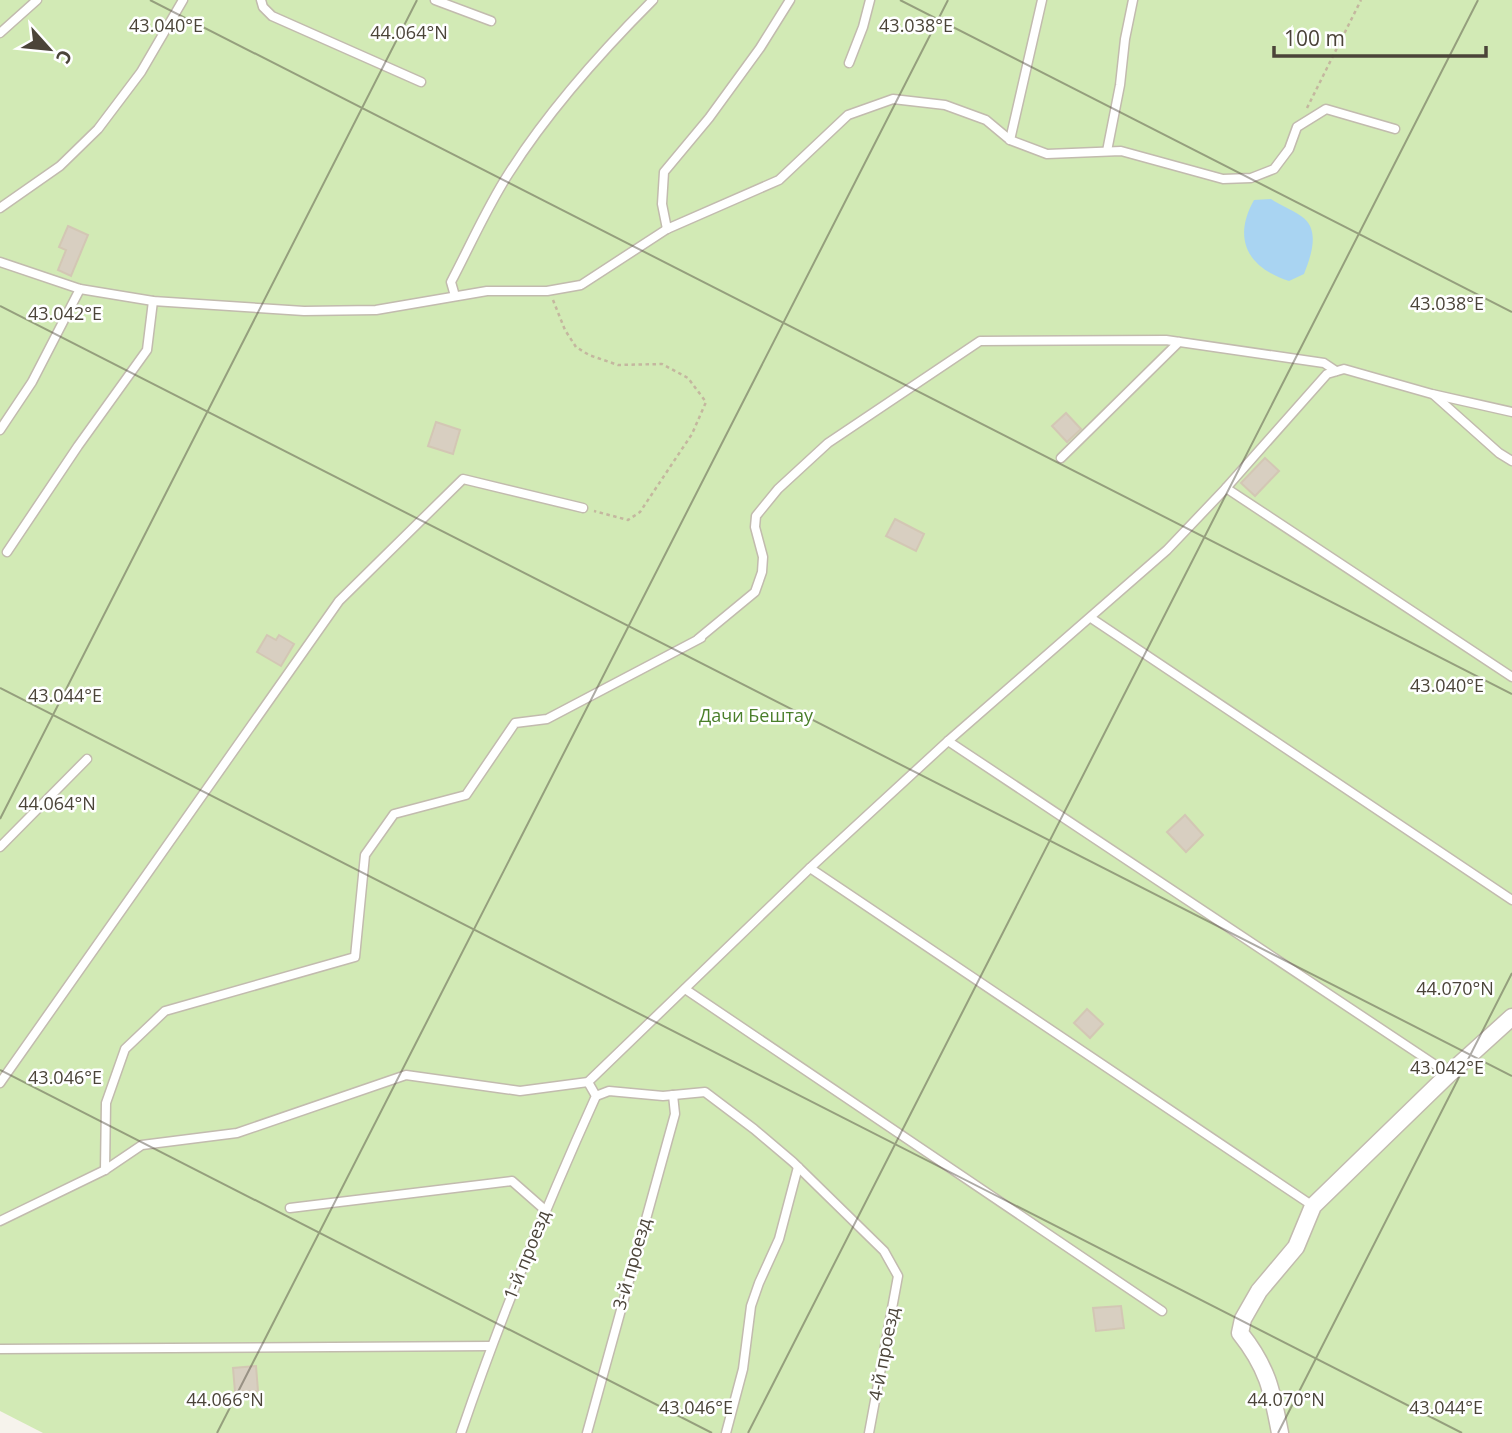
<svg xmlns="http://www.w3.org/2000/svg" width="1512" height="1433" font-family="'Open Sans',sans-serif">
<rect width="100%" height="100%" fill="#f6f3ec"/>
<polygon fill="#d2eab5" points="0,0 1512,0 1512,1433 43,1433 0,1411"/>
<path fill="#a9d4f2" d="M 1271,199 C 1280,205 1291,209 1301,216 C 1321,229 1311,256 1304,274 L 1289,281 C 1248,268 1232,239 1254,200 Z"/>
<g fill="#d8cfc1" stroke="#d3c7b4" stroke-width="2">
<polygon points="68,226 88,235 71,276 58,270 66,250 59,247"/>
<polygon points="1066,413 1081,429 1067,442 1052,426"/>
<polygon points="436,422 460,430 453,454 428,446"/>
<polygon points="1265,458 1279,471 1255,496 1241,483"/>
<polygon points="895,519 924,534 916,551 886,536"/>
<polygon points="267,635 276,640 279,635 294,644 281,666 257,652"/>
<polygon points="1185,815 1203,835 1186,852 1167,832"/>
<polygon points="1087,1009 1103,1024 1090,1038 1074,1023"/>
<polygon points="1121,1306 1124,1328 1096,1331 1093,1308"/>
<polygon points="256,1366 258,1391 235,1392 233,1368"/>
</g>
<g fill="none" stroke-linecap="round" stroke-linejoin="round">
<defs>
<g id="service">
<polyline points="261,0 263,7 272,16 421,82"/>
<polyline points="435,0 491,21"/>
<polyline points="0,33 37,0"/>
<polyline points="849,63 863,27 870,0"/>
<polyline points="1010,140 1042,0"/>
<polyline points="1107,151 1120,85 1125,39 1133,0"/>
<polyline points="0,208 60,166 98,129 141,72 183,0"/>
<polyline points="667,229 662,204 664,172 709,118 760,48 790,0"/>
<polyline points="0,262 80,289 153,301 304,311 376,310 487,291 547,291 581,285 667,229 779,180 848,115 893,99 945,105 986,120 1010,140 1047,154 1121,151 1223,179 1251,178 1274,169 1289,149 1297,127 1326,109 1395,129"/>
<path d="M 455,296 L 451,282 C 470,246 487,207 509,173 C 549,110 600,53 653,0"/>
<polyline points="1434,395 1499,453 1512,461"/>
<polyline points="0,430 32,382 80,289"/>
<polyline points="1061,458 1179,342"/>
<polyline points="1226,488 1512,677"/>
<polyline points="7,552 78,446 147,350 153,301"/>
<polyline points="1091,618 1512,900"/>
<polyline points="698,639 755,592 762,572 763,557 755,527 756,516 778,489 828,443 980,341 1166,340 1324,363 1336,371"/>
<polyline points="948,741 1449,1074"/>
<polyline points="0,847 87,759"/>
<polyline points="810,868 1313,1206"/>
<polyline points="685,989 1162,1311"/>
<polyline points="0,1083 339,601 463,479 583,508"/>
<polyline points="596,1096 609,1091 663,1096 705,1092 754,1129 793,1162 884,1251 898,1276 869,1433"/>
<polyline points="105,1170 106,1103 125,1049 165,1011 355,957 365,855 394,814 466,795 515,723 547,719 701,638"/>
<polyline points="290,1208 512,1181 545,1210"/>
<polyline points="0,1221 105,1170 142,1145 237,1133 406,1075 520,1091 588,1082 810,868 948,741 1167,550 1226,488 1327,374 1344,369 1432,394 1512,412"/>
<polyline points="0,1349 491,1346"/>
<path d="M 461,1433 C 500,1318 546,1207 596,1096 L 588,1082"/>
<polyline points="587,1433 675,1114 673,1095"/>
<polyline points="726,1433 743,1369 751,1306 759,1283 779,1239 798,1167"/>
</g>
<path id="minor" d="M 1280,1433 C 1272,1391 1268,1368 1240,1333 L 1243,1319 L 1259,1291 L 1296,1247 L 1313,1206 L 1449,1074 L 1512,1017"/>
</defs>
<use href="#service" stroke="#c2bbae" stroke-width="11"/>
<use href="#minor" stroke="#c2bbae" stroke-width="19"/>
<g stroke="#c4b79f" stroke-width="2.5" stroke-dasharray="3.5 3.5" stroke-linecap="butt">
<polyline points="1307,108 1361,0"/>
<polyline points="553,300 565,330 576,347 589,355 618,365 662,364 688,378 706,402 692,434 640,512 628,520 594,511"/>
</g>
<use href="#service" stroke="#fff" stroke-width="8"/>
<use href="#minor" stroke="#fff" stroke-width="16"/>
</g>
<path fill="none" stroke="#4b4439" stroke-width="2" stroke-opacity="0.45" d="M 150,0 L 1512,694M 900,0 L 1512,312M 0,306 L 1512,1076M 0,688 L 1462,1433M 0,819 L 417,0M 0,1070 L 712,1433M 217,1433 L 948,0M 748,1433 L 1478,0M 1278,1433 L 1512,973"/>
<g text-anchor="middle" stroke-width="5" stroke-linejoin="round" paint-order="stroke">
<g font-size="18" fill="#4a7f2a" stroke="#fff">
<text x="756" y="722">Дачи Бештау</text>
</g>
<g font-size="18" fill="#4b4439" stroke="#fff">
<text transform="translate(527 1255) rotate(-68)" y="6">1-й проезд</text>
<text transform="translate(632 1264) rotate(-74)" y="6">3-й проезд</text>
<text transform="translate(884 1354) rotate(-79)" y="6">4-й проезд</text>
</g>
</g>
<g font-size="18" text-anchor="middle" fill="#4b4439" stroke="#fff" stroke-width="5" stroke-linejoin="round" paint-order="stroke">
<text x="166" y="32">43.040°E</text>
<text x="916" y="32">43.038°E</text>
<text x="409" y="39">44.064°N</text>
<text x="1447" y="310">43.038°E</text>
<text x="65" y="320">43.042°E</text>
<text x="1447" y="692">43.040°E</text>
<text x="65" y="702">43.044°E</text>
<text x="57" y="810">44.064°N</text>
<text x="1455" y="995">44.070°N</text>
<text x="1447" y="1074">43.042°E</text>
<text x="65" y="1084">43.046°E</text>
<text x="225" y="1406">44.066°N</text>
<text x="1286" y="1406">44.070°N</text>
<text x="696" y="1414">43.046°E</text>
<text x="1446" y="1414">43.044°E</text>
</g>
<g transform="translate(49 49) rotate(117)" stroke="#ffffff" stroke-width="5" paint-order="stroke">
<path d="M0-5L12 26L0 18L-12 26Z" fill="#4b4439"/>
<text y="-10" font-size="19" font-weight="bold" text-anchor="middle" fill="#4b4439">С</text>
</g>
<path d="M1274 46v10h212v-10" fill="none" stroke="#4b4439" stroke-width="3.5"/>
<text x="1284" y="46" font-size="21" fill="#4b4439" stroke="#ffffff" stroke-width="5" paint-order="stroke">100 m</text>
</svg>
